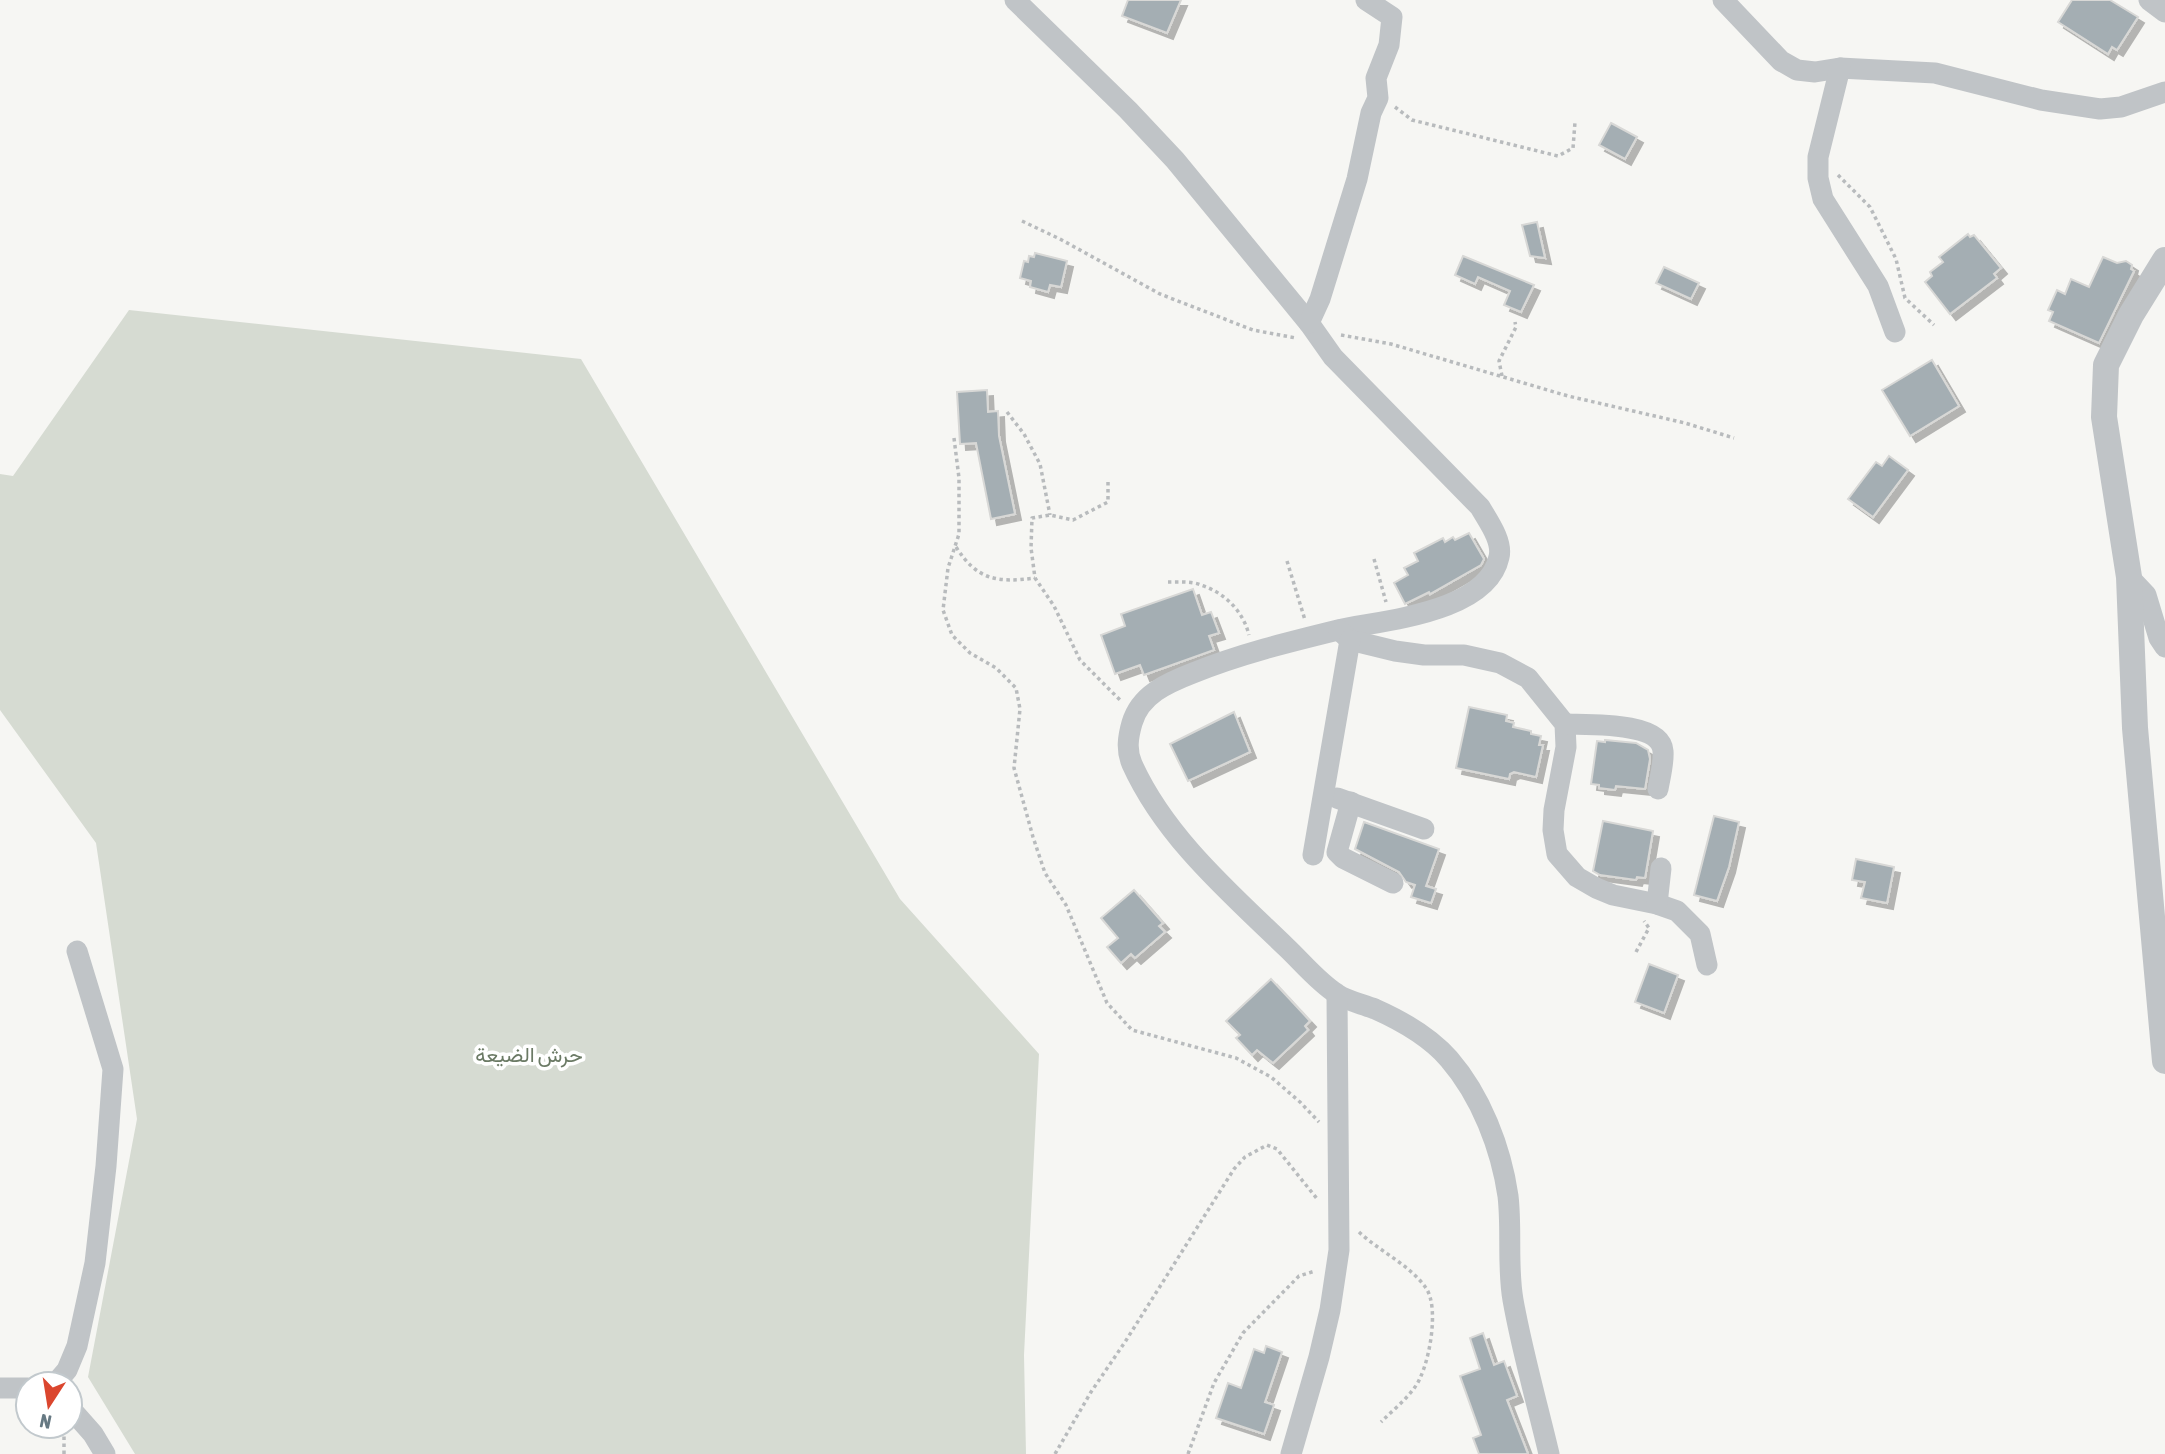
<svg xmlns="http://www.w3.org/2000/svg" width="2165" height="1454" font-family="'Asap Condensed',Vazirmatn,sans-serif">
<defs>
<filter id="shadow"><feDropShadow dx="6" dy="6" stdDeviation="0" flood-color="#0004"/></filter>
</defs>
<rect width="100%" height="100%" fill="#f6f6f3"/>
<polygon fill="#d6dbd2" points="129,310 581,359 900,899 1039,1054 1024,1355 1026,1454 135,1454 88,1377 137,1119 96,843 0,710 0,474 13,476"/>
<g fill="#a4aeb3" stroke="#d8d8d6" stroke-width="2" filter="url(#shadow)">
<polygon points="1128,0 1181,0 1167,33 1122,16"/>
<polygon points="2072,0 2110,0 2138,17 2117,50 2112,47 2108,54 2058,22"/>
<polygon points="1611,123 1637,137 1625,159 1599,145"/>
<polygon points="1537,222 1545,258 1530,256 1522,225"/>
<polygon points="1968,234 1970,237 1974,235 2001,268 1994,274 1997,278 1950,314 1925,282 1932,276 1930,272 1943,262 1939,257"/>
<polygon points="1035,253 1067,261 1061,287 1050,285 1048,292 1030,287 1031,281 1020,278 1024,261 1028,262 1029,256 1034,257"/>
<polygon points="1463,256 1534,285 1521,312 1504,305 1510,291 1478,277 1475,284 1455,275"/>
<polygon points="2103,257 2117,263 2126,261 2132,265 2131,269 2134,271 2099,343 2049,321 2053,312 2048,310 2057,290 2065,294 2071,279 2089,287"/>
<polygon points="1664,267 1699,283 1691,299 1656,283"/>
<polygon points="1932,360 1959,406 1910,436 1882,390"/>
<polygon points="987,390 988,412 998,411 999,436 1015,514 991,519 976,443 960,444 957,392"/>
<polygon points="1889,456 1908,470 1873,517 1848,499 1876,462 1882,466"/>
<polygon points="1469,533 1484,559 1481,565 1430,594 1429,592 1405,604 1394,583 1408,575 1404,568 1418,561 1414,553 1443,538 1445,542 1453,537 1455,540"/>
<polygon points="1193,589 1202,615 1211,612 1219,633 1209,636 1214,650 1144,675 1140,665 1115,674 1101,635 1125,626 1121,614"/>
<polygon points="1469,707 1507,715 1506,721 1514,723 1513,727 1531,731 1531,734 1541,736 1539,745 1543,745 1536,777 1514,772 1510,774 1509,779 1456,768"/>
<polygon points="1234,712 1250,752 1188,781 1170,744"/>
<polygon points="1605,740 1636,743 1648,750 1650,759 1645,789 1616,786 1615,790 1599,788 1599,785 1591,784 1597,741 1605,742"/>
<polygon points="1714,816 1739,822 1729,867 1717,901 1694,895"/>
<polygon points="1603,821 1653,831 1645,878 1637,877 1636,880 1600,875 1593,871"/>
<polygon points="1364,822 1439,849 1426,886 1436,889 1431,903 1411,897 1415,885 1406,882 1399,872 1355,849"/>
<polygon points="1856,859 1894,867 1887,903 1861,898 1865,882 1852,880"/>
<polygon points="1134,890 1163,923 1159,926 1165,932 1135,958 1131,954 1121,963 1107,947 1118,938 1101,918"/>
<polygon points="1649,964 1678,975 1664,1013 1635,1002"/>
<polygon points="1271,979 1310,1021 1305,1026 1308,1030 1273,1063 1257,1050 1252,1055 1236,1038 1240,1035 1226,1021"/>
<polygon points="1483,1333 1494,1365 1504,1361 1517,1396 1507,1400 1528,1454 1479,1454 1473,1438 1481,1435 1460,1376 1480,1369 1470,1338"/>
<polygon points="1266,1346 1282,1352 1265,1402 1274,1405 1264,1434 1216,1418 1228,1383 1241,1388 1254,1349 1264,1353"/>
</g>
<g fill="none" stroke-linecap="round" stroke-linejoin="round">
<g stroke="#b8bbbd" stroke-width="3.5" stroke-dasharray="3.5 3.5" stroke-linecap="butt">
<polyline points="1395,107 1412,120 1558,156 1573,148 1575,122"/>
<polyline points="1838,175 1870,207 1896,259 1905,298 1934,325"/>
<polyline points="1022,221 1060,239 1160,294 1253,330 1296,338"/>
<polyline points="1341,335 1391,344 1568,396 1685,423 1734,438"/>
<polyline points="1502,376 1499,361 1516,327 1515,322"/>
<polyline points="1007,412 1024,434 1040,464 1050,515"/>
<polyline points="954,438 959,478 959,534 948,568 943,610 952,635 970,653 996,668 1016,688 1020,709 1014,768 1033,837 1045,873 1066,905 1107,1003 1132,1030 1236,1058 1271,1077 1300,1102 1319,1122"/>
<polyline points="1108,482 1108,502 1073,520 1050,515 1032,518 1031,548 1035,578 1054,606 1080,660 1121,701"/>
<path d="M 956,547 C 977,580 997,583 1035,578"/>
<polyline points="1374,559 1386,602"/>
<polyline points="1287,561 1305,620"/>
<path d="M 1168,582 C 1178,582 1192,581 1201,585 C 1225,593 1243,611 1249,635"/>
<polyline points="1636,952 1649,928 1644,921"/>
<path d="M 1359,1232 C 1379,1251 1410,1265 1426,1288 C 1440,1308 1429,1368 1415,1387 C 1406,1400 1392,1411 1381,1422"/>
<polyline points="64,1454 64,1432"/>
<polyline points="1055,1454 1091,1392 1125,1342 1234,1169 1245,1157 1267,1145 1277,1149 1318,1200"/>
<polyline points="1188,1454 1214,1383 1243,1333 1299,1276 1315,1271"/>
</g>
<g stroke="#c0c4c7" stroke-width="21">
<path d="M 1015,0 L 1128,110 L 1175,160 L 1309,323 L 1333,357 L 1480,507 C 1488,521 1503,541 1499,557 C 1487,613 1383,620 1338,630 C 1289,642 1240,654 1193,673 C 1167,683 1140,695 1132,723 C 1128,737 1126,750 1132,764 C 1165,837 1229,892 1286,947 C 1302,962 1318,982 1337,994 C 1347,1001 1363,1004 1375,1009 C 1402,1021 1429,1036 1449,1059 C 1481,1096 1501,1148 1508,1196 C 1512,1230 1507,1266 1513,1300 C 1522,1351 1537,1403 1549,1454"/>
<polyline points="1723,0 1781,61 1797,70 1815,72 1840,68 1935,73 2041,100 2100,109 2121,107 2165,92"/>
<polyline points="2149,0 2165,12"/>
<polyline points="1840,68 1818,157 1818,178 1823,199 1878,286 1895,332"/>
<polyline points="1309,323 1320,299 1357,179 1371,113 1378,98 1376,78 1389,45 1392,17 1366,0"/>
<polyline points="2129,577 2146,595 2159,638 2165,647"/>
<polyline points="1339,630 1350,640 1395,651 1424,655 1464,655 1500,663 1528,678 1565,724 1566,747 1554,810 1553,830 1557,854 1577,877 1596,888 1613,895 1657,904 1677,911 1700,934 1707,965"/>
<path d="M 1565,724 C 1587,725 1661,721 1663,751 C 1664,763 1660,777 1658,789"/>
<polyline points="1337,798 1424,829"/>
<polyline points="1351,802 1337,852 1343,858 1393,883"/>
<polyline points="1313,855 1350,640"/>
<polyline points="1657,904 1661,868"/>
<polyline points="55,1384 67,1370 77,1346 95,1263 106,1166 113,1069 77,951"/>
<polyline points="0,1388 28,1388"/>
<polyline points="70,1408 93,1434 105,1454"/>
<polyline points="1291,1454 1319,1357 1330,1310 1339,1250 1337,995"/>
</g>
<polyline stroke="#c0c4c7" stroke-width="26" points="2165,260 2131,315 2106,365 2104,417 2129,577 2135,728 2165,1061"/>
</g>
<g text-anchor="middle" stroke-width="7" stroke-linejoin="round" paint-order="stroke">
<g font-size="21" fill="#6b7a65" stroke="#fff">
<text x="529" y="1062">حرش الضيعة</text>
</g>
</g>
<g transform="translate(49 1405) rotate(192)"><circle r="33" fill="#ffffff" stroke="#c2c9cd" stroke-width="2"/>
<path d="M0-5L12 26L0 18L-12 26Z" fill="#db462e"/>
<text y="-10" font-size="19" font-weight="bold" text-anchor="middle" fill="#667983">N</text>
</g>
</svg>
